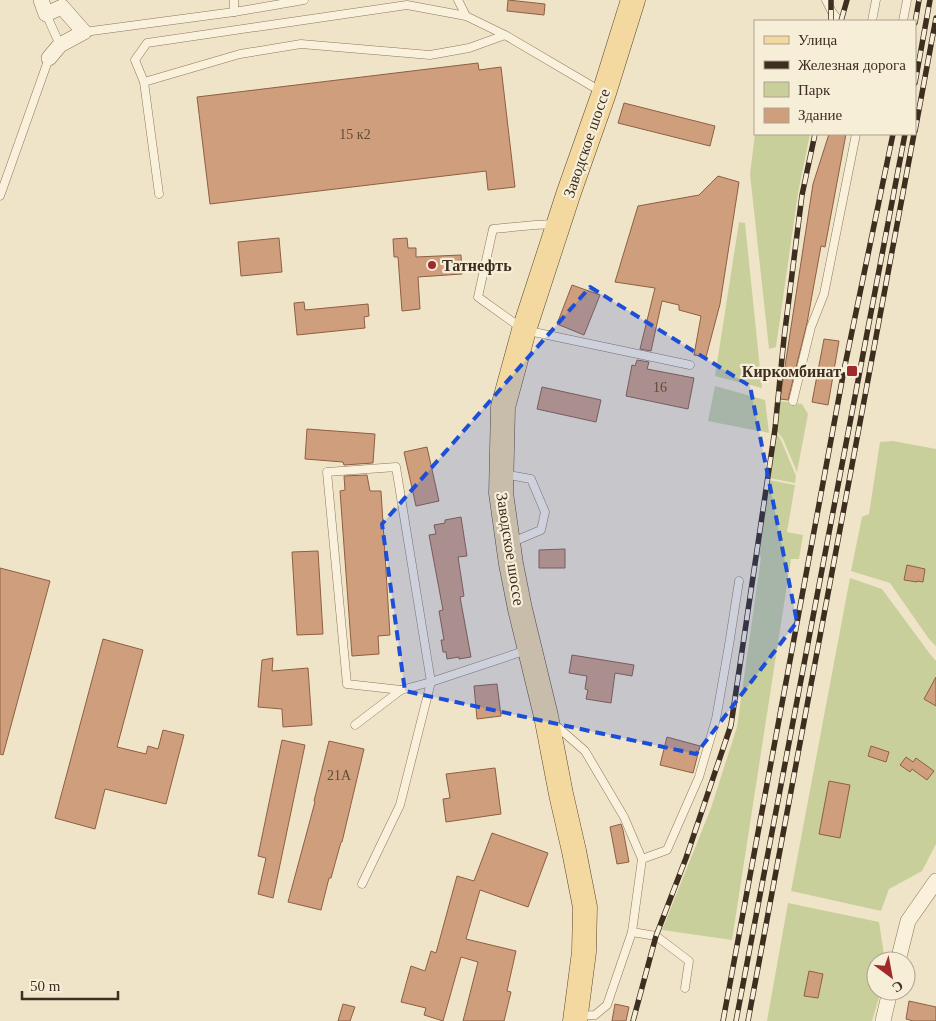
<svg xmlns="http://www.w3.org/2000/svg" width="936" height="1021" font-family="Georgia,serif">
<rect width="100%" height="100%" fill="#f0e4c8"/>
<g fill="#c9cf9b">
<polygon points="755,134 810,134 798,193 776,347 769,349 750,174"/>
<polygon points="739,222 745,223 762,388 715,376"/>
<polygon points="715,386 765,400 769,433 708,421"/>
<polygon points="779,401 802,404 808,414 797,472 783,439 776,430"/>
<polygon points="776,432 781,440 796,476 795,483 769,478"/>
<polygon points="893,441 936,449 936,646 929,639 890,583 851,571 862,517 869,514 880,442"/>
<polygon points="769,480 795,485 787,532 803,535 799,559 791,559 732,940 662,930 711,808 737,727 761,557 758,556"/>
<polygon points="850,578 882,589 930,654 936,661 936,844 922,871 889,889 881,911 791,891"/>
<polygon points="788,903 879,922 885,961 876,961 876,991 881,991 872,1021 767,1021"/>
</g>
<g fill="#cf9f7d" stroke="#8d5f41">
<polygon points="508,0 545,4 544,15 507,11"/>
<polygon points="478,63 479,70 501,67 515,187 488,190 486,171 210,204 197,97"/>
<polygon points="624,103 715,126 710,146 618,123"/>
<polygon points="829,134 846,134 825,247 821,246 807,323 788,400 780,399 813,184"/>
<polygon points="718,176 739,182 720,304 706,357 694,355 701,316 679,310 679,305 662,301 651,351 640,349 655,288 615,282 638,206 699,195"/>
<polygon points="279,238 282,272 241,276 238,242"/>
<polygon points="407,238 408,248 416,248 416,257 461,255 462,274 418,277 420,309 402,311 398,257 394,257 393,239"/>
<polygon points="572,285 600,295 584,335 557,324"/>
<polygon points="304,302 305,310 368,304 369,316 364,317 365,328 297,335 294,303"/>
<polygon points="824,339 839,341 828,405 812,402"/>
<polygon points="637,360 649,362 647,369 694,378 688,409 626,396 632,365 635,366"/>
<polygon points="542,387 601,400 596,422 537,409"/>
<polygon points="307,429 375,434 373,463 344,465 343,462 305,459"/>
<polygon points="427,447 439,501 416,506 404,452"/>
<polygon points="367,475 370,491 381,491 390,635 378,636 379,654 352,656 340,491 345,490 344,476"/>
<polygon points="461,517 467,556 458,557 464,596 460,597 471,657 459,659 459,657 447,659 446,652 443,652 441,640 444,640 439,611 443,610 429,535 436,534 434,525 445,523 445,520"/>
<polygon points="565,549 565,568 539,568 539,550"/>
<polygon points="318,551 323,634 297,635 292,552"/>
<polygon points="907,565 925,569 923,582 917,581 917,582 904,580"/>
<polygon points="0,568 50,581 3,755 0,754"/>
<polygon points="103,639 143,650 117,747 146,754 148,746 158,749 163,730 184,735 166,804 105,789 95,829 55,818"/>
<polygon points="572,655 634,665 632,676 615,673 611,703 586,699 588,690 585,689 587,676 569,673"/>
<polygon points="273,658 272,671 308,668 312,725 283,727 282,709 258,707 262,660"/>
<polygon points="936,677 936,706 924,699"/>
<polygon points="497,684 501,716 477,719 474,686"/>
<polygon points="667,737 700,746 693,773 660,765"/>
<polygon points="282,740 305,745 273,898 258,894 266,858 258,856"/>
<polygon points="329,741 364,749 342,842 341,842 331,878 329,878 321,910 288,902 315,802 314,801"/>
<polygon points="871,746 889,752 886,762 868,756"/>
<polygon points="906,757 913,762 916,758 934,771 927,780 912,769 910,772 900,765"/>
<polygon points="495,768 501,814 446,822 443,799 450,798 446,774"/>
<polygon points="829,781 850,785 840,838 819,834"/>
<polygon points="621,824 623,830 629,862 617,864 610,827"/>
<polygon points="492,833 548,853 528,907 480,890 466,939 516,951 507,991 511,992 504,1021 463,1021 478,962 461,957 443,1021 424,1015 426,1008 401,1002 411,966 425,971 431,951 436,953 457,876 474,881"/>
<polygon points="809,971 823,974 818,998 804,996"/>
<polygon points="909,1001 936,1007 936,1021 913,1021 906,1019"/>
<polygon points="343,1004 355,1007 350,1021 338,1021"/>
<polygon points="615,1004 629,1007 626,1021 612,1021"/>
</g>
<g fill="none" stroke-linecap="round" stroke-linejoin="round">
<defs>
<g id="lane">
<polyline points="458,0 466,16"/>
<polyline points="826,0 832,12 839,21"/>
<polyline points="234,12 304,0"/>
<polyline points="46,14 60,45"/>
<polyline points="872,21 876,0"/>
<polyline points="903,21 907,0"/>
<polyline points="84,32 234,12 234,0"/>
<polyline points="144,82 240,54 301,44 430,55 469,48 505,35"/>
<polyline points="159,194 144,82 135,60 147,43 407,5 466,16 505,35 602,92"/>
<polyline points="0,196 49,58"/>
<polyline points="554,224 535,225 493,229 478,297 524,330 690,365"/>
<polyline points="793,401 811,327 824,294 856,134"/>
<polyline points="503,474 531,479 545,512 541,530 510,543"/>
<polyline points="553,723 585,751 624,817 642,859 632,932 607,1005 595,1015 578,1016"/>
<polyline points="355,725 401,690 431,682 527,650"/>
<polyline points="642,859 667,850 699,777 716,719 729,645 739,581"/>
<polyline points="362,884 400,805 431,682 396,467 327,472 347,684 401,690"/>
<polyline points="632,932 656,936 689,961 685,988"/>
</g>
<g id="street">
<polyline points="41,0 46,14 62,7 84,32 60,45 49,58"/>
<polyline points="898,961 908,921 936,881"/>
<polyline points="883,1021 890,991"/>
</g>
<polyline id="primary" points="575,1021 584,952 585,907 574,851 561,794 546,716 520,609 511,564 501,493 503,407 524,330 569,192 604,93 633,0"/>
</defs>
<use href="#lane" stroke="#8d765c" stroke-width="9"/>
<use href="#street" stroke="#8d765c" stroke-width="16"/>
<use href="#primary" stroke="#5b4430" stroke-width="25"/>
<use href="#lane" stroke="#faf1dc" stroke-width="8"/>
<use href="#street" stroke="#faf1dc" stroke-width="15"/>
<use href="#primary" stroke="#f3d9a0" stroke-width="24"/>
<defs>
<g id="rail">
<polyline points="831,21 831,0"/>
<polyline points="841,21 847,0"/>
<polyline points="915,23 919,0"/>
<polyline points="915,83 930,0"/>
<polyline points="915,131 936,18"/>
<polyline points="633,1021 656,936 686,858 731,725 775,429 784,338 802,195 815,134"/>
<polyline points="723,1021 844,370 893,134"/>
<polyline points="736,1021 905,134"/>
<polyline points="748,1021 914,134"/>
</g>
</defs>
<use href="#rail" stroke="#3d2e20" stroke-width="5.5"/>
<use href="#rail" stroke="#f7eed8" stroke-width="4" stroke-dasharray="11" stroke-linecap="butt"/>
</g>
<path fill="#1d4ed8" fill-opacity="0.2" stroke="#1d4ed8" stroke-width="4" stroke-dasharray="10 6" stroke-linejoin="round" d="M 590,287 L 750,386 L 797,622 L 696,754 L 405,691 L 382,524 Z"/>
<g fill="#9e2a2b" stroke="#f7eed8" stroke-width="2">
<circle cx="432" cy="265" r="5"/>
<rect x="846" y="365" width="12" height="12" rx="2.5"/>
</g>
<g text-anchor="middle" stroke-width="4.5" stroke-linejoin="round" paint-order="stroke">
<g font-size="14" fill="#624a37">
<text x="355" y="139">15 к2</text>
<text x="660" y="392">16</text>
<text x="339" y="780">21А</text>
</g>
<g font-size="16" fill="#3d2e20" stroke="#f7eed8">
<text transform="translate(586 143) rotate(-71)" y="6">Заводское шоссе</text>
<text transform="translate(511 549) rotate(81)" y="6">Заводское шоссе</text>
</g>
<g font-size="16" font-weight="bold" fill="#3d2e20" stroke="#f7eed8" text-anchor="start">
<text x="442" y="271">Татнефть</text>
<text x="841" y="377" text-anchor="end">Киркомбинат</text>
</g>
</g>
<rect x="754" y="20" width="162" height="115" fill="#f7eed8" stroke="#ada18e"/>
<rect x="764" y="36" width="25" height="8" fill="#f3d9a0" stroke="#ada18e"/>
<text x="798" y="45" font-size="15" fill="#3d2e20">Улица</text>
<rect x="764" y="61" width="25" height="8" fill="#3d2e20" stroke="#ada18e"/>
<text x="798" y="70" font-size="15" fill="#3d2e20">Железная дорога</text>
<rect x="764" y="82" width="25" height="15" fill="#c9cf9b" stroke="#ada18e"/>
<text x="798" y="95" font-size="15" fill="#3d2e20">Парк</text>
<rect x="764" y="108" width="25" height="15" fill="#cf9f7d" stroke="#ada18e"/>
<text x="798" y="120" font-size="15" fill="#3d2e20">Здание</text>
<g transform="translate(891 976) rotate(148)"><circle r="24" fill="#f7eed8" stroke="#ada18e"/>
<path d="M0-4L9 19L0 12L-9 19Z" fill="#9e2a2b"/>
<text y="-8" font-size="14" font-weight="bold" text-anchor="middle" fill="#3d2e20">С</text>
</g>
<path d="M22 991v8h96v-8" fill="none" stroke="#3d2e20" stroke-width="2.5"/>
<text x="30" y="991" font-size="15" fill="#3d2e20" stroke="#f7eed8" stroke-width="4" paint-order="stroke">50 m</text>
</svg>
